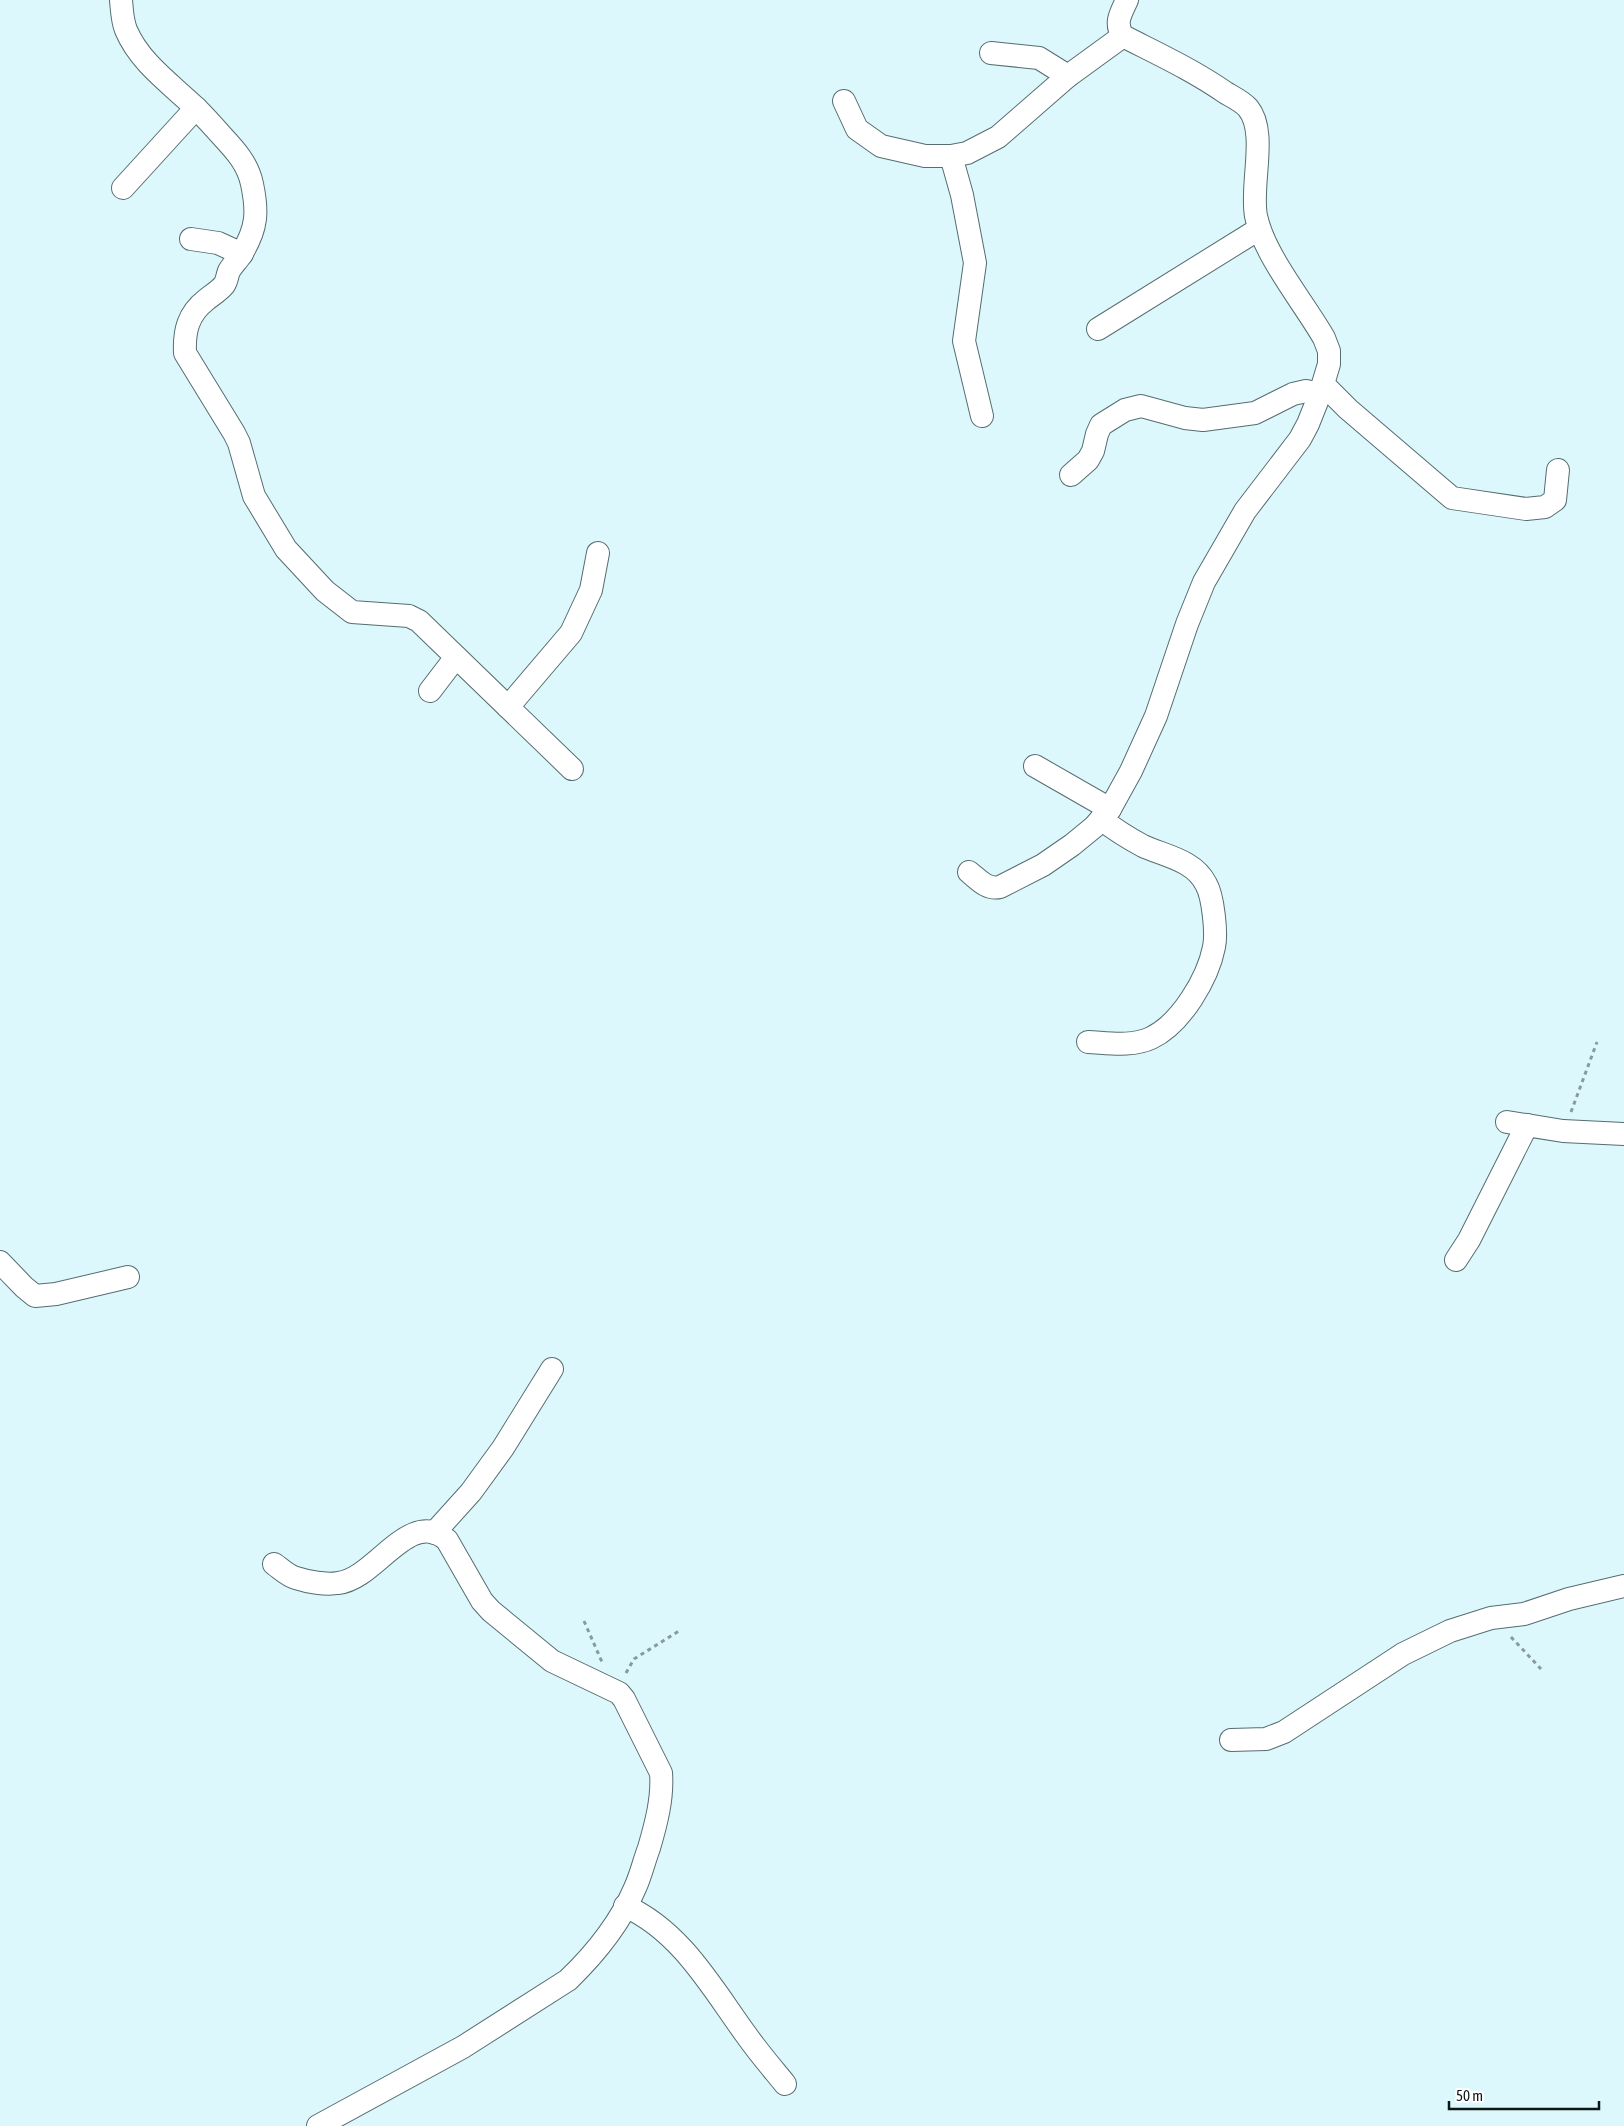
<svg xmlns="http://www.w3.org/2000/svg" width="1624" height="2126" font-family="'Asap Condensed',sans-serif">
<rect width="100%" height="100%" fill="#ddf8fc"/>
<g fill="none" stroke-linecap="round" stroke-linejoin="round">
<defs>
<g id="minor">
<path d="M 121,0 C 122,10 122,20 126,30 C 140,63 171,84 196,108 C 205,117 214,127 222,136 C 235,150 248,164 252,184 C 258,212 257,228 242,253 C 239,259 233,264 229,271 C 227,276 227,281 224,285 C 219,291 212,295 206,300 C 188,314 184,331 185,353 L 234,433 L 239,443 L 254,496 L 286,549 L 325,591 L 352,612 L 409,616 L 419,621 L 572,769"/>
<polyline points="991,53 1039,58 1068,76"/>
<polyline points="844,101 857,129 881,146 925,156 951,156 967,153 998,137 1068,76 1123,36"/>
<polyline points="951,156 962,195 975,263 964,341 982,416"/>
<polyline points="123,188 196,108"/>
<polyline points="191,239 218,243 242,254"/>
<polyline points="1098,329 1259,229"/>
<polyline points="1324,385 1348,409 1452,498 1526,509 1545,507 1555,500 1558,470"/>
<polyline points="1071,475 1088,460 1093,451 1097,434 1101,425 1125,410 1141,406 1185,418 1203,420 1255,413 1293,394 1306,391 1320,394"/>
<polyline points="430,691 456,657"/>
<polyline points="508,707 571,633 591,590 598,553"/>
<polyline points="1035,766 1110,809"/>
<path d="M 969,872 C 979,880 987,890 1000,887 L 1043,865 L 1072,845 L 1094,827 L 1110,809 L 1131,771 L 1156,716 L 1187,624 L 1204,582 L 1245,511 L 1300,439 L 1308,424 L 1320,394 L 1329,364 L 1329,351 L 1324,338 C 1304,303 1264,255 1256,216 C 1250,185 1268,132 1248,108 C 1243,102 1233,97 1226,93 C 1193,70 1158,54 1123,36 C 1114,23 1121,13 1127,0"/>
<path d="M 1088,1042 C 1109,1043 1132,1047 1151,1038 C 1181,1024 1208,978 1214,947 C 1217,933 1213,896 1206,884 C 1194,860 1165,856 1143,846 C 1128,838 1114,829 1101,819"/>
<polyline points="1507,1122 1563,1131 1624,1134"/>
<polyline points="1456,1260 1469,1240 1527,1125"/>
<polyline points="0,1262 24,1287 35,1296 56,1294 128,1277"/>
<polyline points="434,1533 471,1492 503,1448 552,1369"/>
<path d="M 274,1564 C 280,1568 288,1576 296,1578 C 308,1582 326,1585 338,1583 C 376,1579 409,1507 447,1540 L 482,1601 L 491,1611 L 552,1661 L 619,1693 L 624,1699 L 661,1773 C 663,1798 656,1824 649,1848 C 644,1861 641,1875 635,1888 C 620,1923 595,1954 568,1980 L 463,2047 L 318,2126"/>
<polyline points="1231,1740 1266,1739 1284,1732 1403,1654 1450,1631 1491,1618 1524,1614 1569,1599 1624,1586"/>
<path d="M 625,1906 C 681,1931 712,1988 747,2036 C 759,2053 772,2068 785,2084"/>
</g>
</defs>
<use href="#minor" stroke="#556d70" stroke-width="24"/>
<g stroke="#879b9d" stroke-width="3" stroke-dasharray="4 4" stroke-linecap="butt">
<polyline points="1571,1112 1597,1042"/>
<polyline points="584,1621 602,1662"/>
<polyline points="1511,1637 1541,1669"/>
<polyline points="626,1673 634,1659 679,1631"/>
</g>
<use href="#minor" stroke="#fff" stroke-width="22"/>
</g>
<path d="M1449 2101v8h150v-8" fill="none" stroke="#0c1617" stroke-width="2.5"/>
<text x="1456" y="2101" font-size="15" fill="#0c1617" stroke="#ffffff" stroke-width="4" paint-order="stroke">50 m</text>
</svg>
